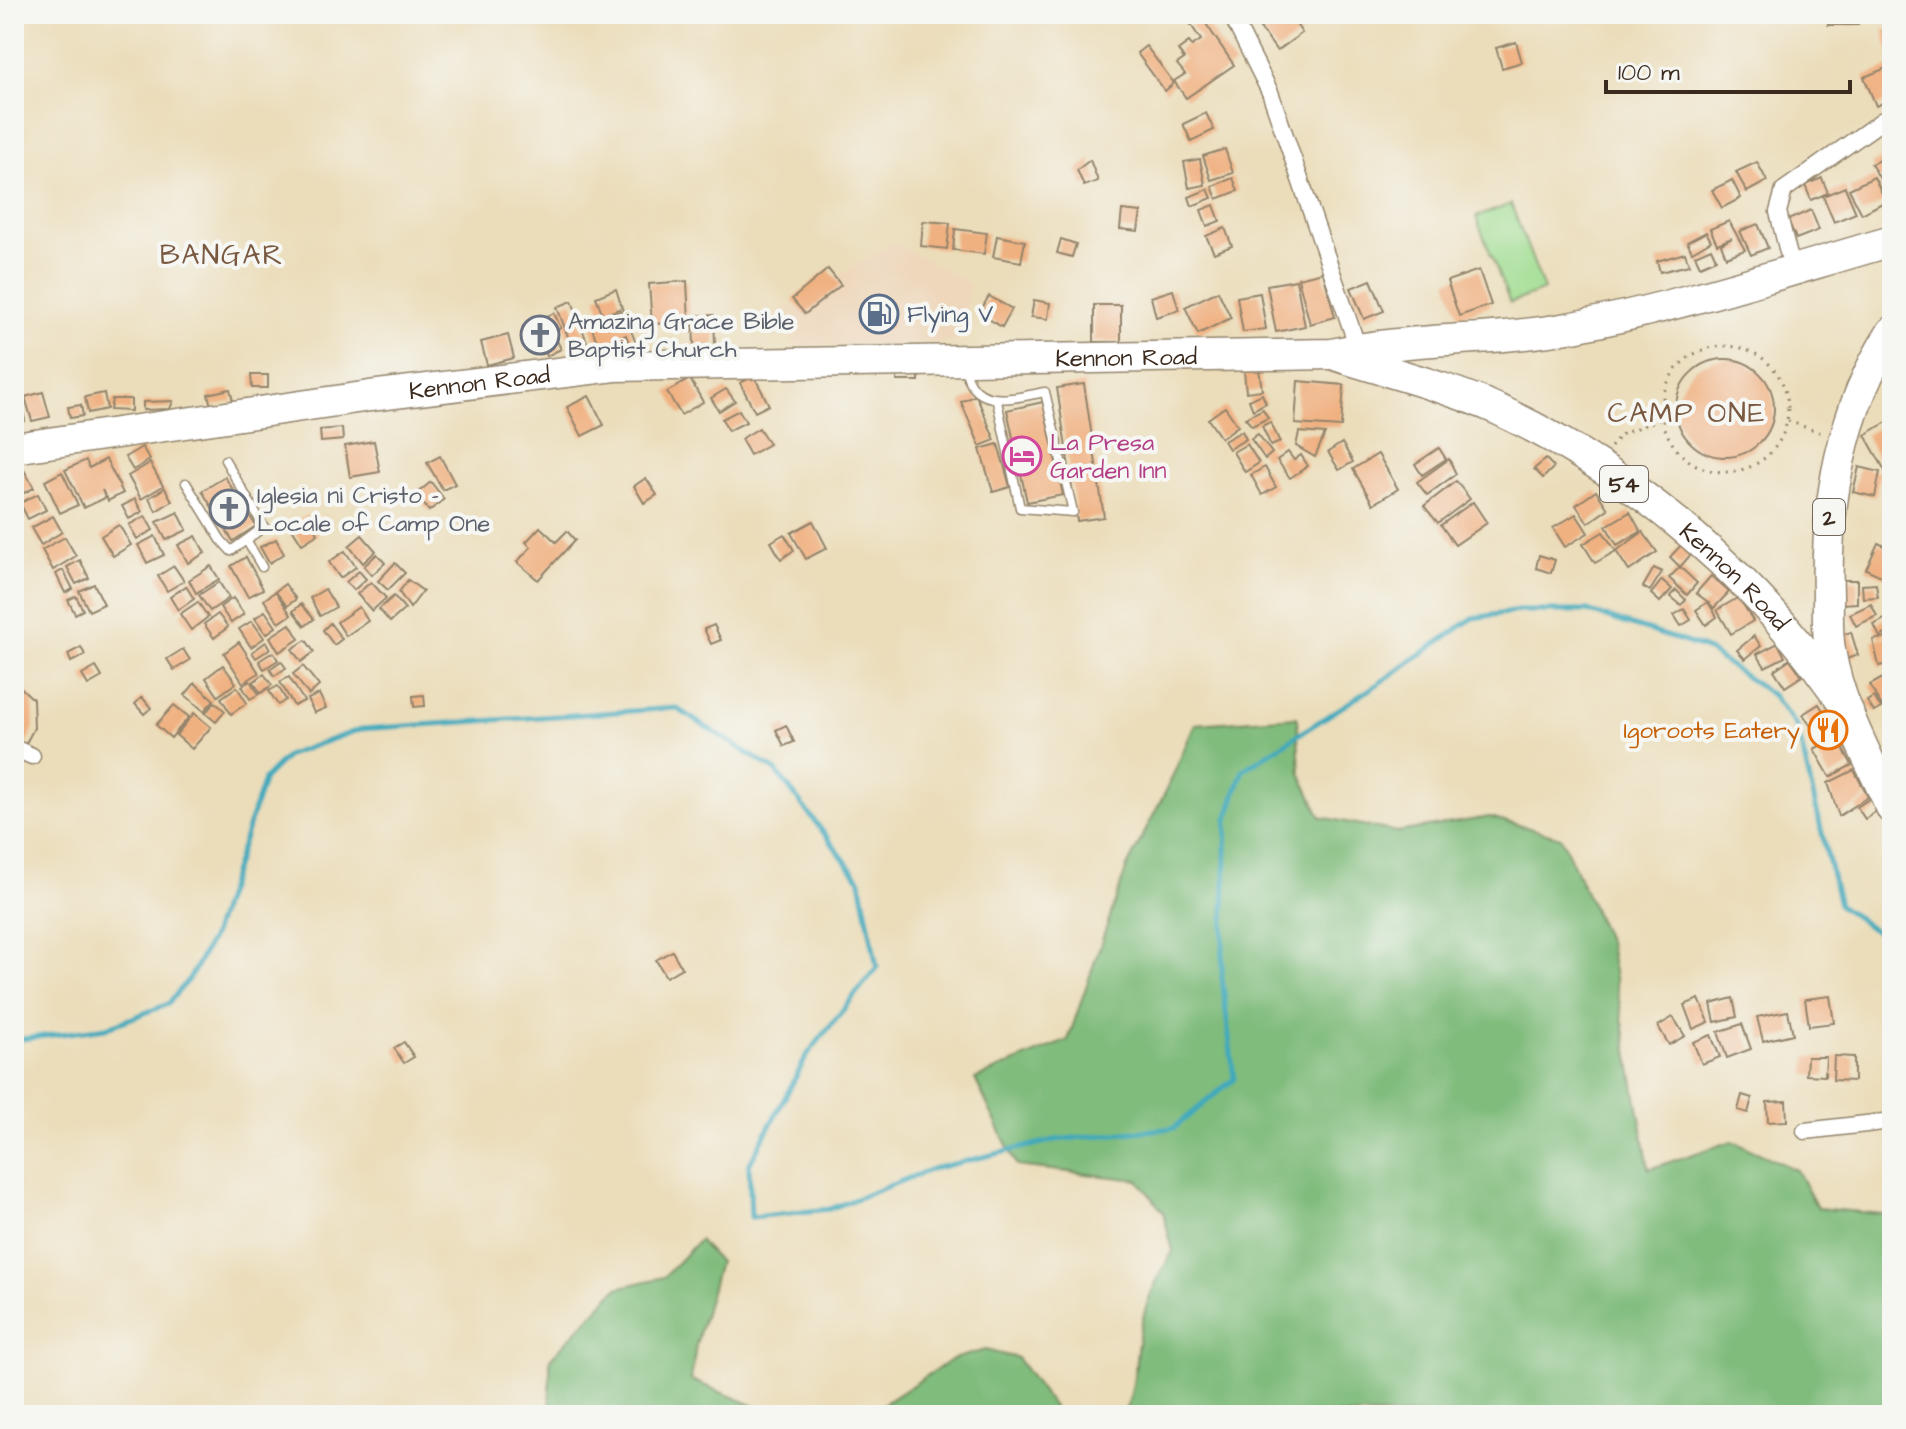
<svg xmlns="http://www.w3.org/2000/svg" width="1906" height="1429" font-family="'Architects Daughter',sans-serif">
<rect width="100%" height="100%" fill="#f6f6f2"/>
<filter id="ink" filterUnits="userSpaceOnUse"><feTurbulence type="fractalNoise" baseFrequency=".0125" numOctaves="2"/><feDisplacementMap in="SourceGraphic" scale="16" xChannelSelector="R" yChannelSelector="G"/><feConvolveMatrix kernelMatrix="1 2 1 2 8 2 1 2 1" color-interpolation-filters="sRGB"/></filter>
<filter id="wash" filterUnits="userSpaceOnUse"><feTurbulence type="fractalNoise" baseFrequency=".006" numOctaves="4" result="noise"/><feDisplacementMap in="SourceGraphic" scale="32" xChannelSelector="R" yChannelSelector="G"/><feGaussianBlur stdDeviation="1.8" result="paint"/><feColorMatrix in="noise" values="0 0 0 0 0 0 0 0 0 0 0 0 0 0 0 0 0 1.4 0 .05"/><feComposite in="paint" operator="in"/></filter>
<g filter="url(#wash)">
<rect width="100%" height="100%" fill="#ebddba"/>
<polygon fill="#eed7bb" points="893,242 970,284 959,342 795,346 779,313"/>
<polygon fill="#a0dd91" stroke="#6e8458" stroke-width="2" points="1511,204 1544,290 1510,303 1476,217"/>
<g fill="#80bc7b" stroke="#5e734c" stroke-width="2">
<path d="M 1297,717 L 1300,773 L 1321,817 L 1397,832 L 1490,817 L 1561,837 L 1609,944 L 1649,1169 L 1732,1141 L 1797,1170 L 1817,1208 L 1892,1215 L 1892,1308 L 1885,1339 L 1892,1343 L 1892,1415 L 1123,1415 C 1137,1388 1134,1360 1140,1331 C 1146,1300 1157,1278 1173,1251 L 1163,1212 L 1138,1180 L 1017,1166 L 975,1079 L 1068,1040 L 1127,867 L 1167,789 L 1195,724 Z"/>
<polygon points="699,1240 719,1262 696,1345 691,1380 777,1415 550,1415 550,1359 617,1288 664,1277"/>
<polygon points="985,1350 1017,1358 1059,1415 866,1415 953,1359"/>
</g>
<g fill="none" stroke-linecap="round" stroke-linejoin="round">
<polyline stroke="#3da9bc" stroke-width="5" points="14,1040 106,1028 168,1004 191,976 212,937 264,779 288,755 361,729 676,708 776,771 860,880 877,967 808,1054 749,1165 751,1217 830,1209 932,1169 1055,1140 1174,1128 1234,1079 1222,978 1227,820 1243,770 1375,686 1473,618 1519,611 1587,611 1704,648 1772,695 1797,727 1839,905 1892,943"/>
</g>
<g id="blocks">
<g fill="#f0b181">
<polygon points="1280,14 1289,14 1302,33 1277,51 1260,28"/>
<rect x="1828" y="14" width="30" height="11"/>
<polygon points="1202,18 1234,65 1186,98 1174,81 1185,74 1177,64 1184,59 1178,50 1189,42 1192,46 1201,40 1191,25"/>
<polygon points="1892,28 1892,61 1891,62 1883,30"/>
<polygon points="1516,42 1522,62 1502,68 1496,48"/>
<polygon points="1146,46 1174,83 1165,91 1137,53"/>
<polygon points="1891,66 1892,99 1876,106 1864,77"/>
<polygon points="1206,113 1214,130 1191,141 1183,124"/>
<polygon points="1225,149 1233,173 1211,180 1203,156"/>
<polygon points="1891,154 1892,173 1880,179 1871,164"/>
<polygon points="1200,159 1205,185 1189,188 1184,162"/>
<polygon points="1090,160 1098,181 1084,186 1077,170"/>
<polygon points="1757,162 1767,181 1747,192 1736,172"/>
<polygon points="1874,177 1886,201 1862,214 1849,189"/>
<polygon points="1233,178 1238,191 1217,199 1212,186"/>
<polygon points="1822,178 1828,193 1811,200 1805,185"/>
<polygon points="1732,180 1741,198 1722,208 1712,190"/>
<polygon points="1845,187 1856,213 1834,222 1823,196"/>
<polygon points="1208,189 1212,198 1192,206 1189,197"/>
<polygon points="1214,205 1220,221 1207,226 1201,210"/>
<polygon points="1122,210 1141,212 1138,231 1120,229"/>
<polygon points="1811,210 1819,230 1796,239 1788,220"/>
<polygon points="923,221 950,223 947,249 921,246"/>
<polygon points="1729,221 1745,250 1726,257 1721,244 1732,238 1717,244 1710,229"/>
<polygon points="1758,224 1768,248 1751,255 1740,231"/>
<polygon points="1225,228 1232,246 1214,253 1206,236"/>
<polygon points="955,229 987,233 984,254 953,250"/>
<polygon points="1706,232 1711,241 1692,252 1687,242"/>
<polygon points="997,236 1025,241 1021,262 993,257"/>
<polygon points="1061,239 1076,244 1072,257 1057,253"/>
<polygon points="1711,248 1716,259 1700,266 1695,255"/>
<polygon points="1685,253 1689,265 1660,272 1657,261"/>
<polygon points="828,269 841,285 805,314 792,299"/>
<polygon points="1479,270 1491,305 1459,316 1447,281"/>
<polygon points="1323,272 1335,317 1310,324 1298,278"/>
<polygon points="1296,280 1305,326 1276,332 1267,285"/>
<polygon points="1371,280 1384,311 1364,319 1351,288"/>
<polygon points="687,281 689,322 652,324 649,284"/>
<polygon points="616,289 622,308 603,315 596,297"/>
<polygon points="1173,290 1179,310 1156,317 1151,297"/>
<polygon points="1218,291 1231,318 1198,334 1185,307"/>
<polygon points="1260,293 1266,329 1243,332 1237,297"/>
<polygon points="989,296 1012,309 1002,327 979,313"/>
<polygon points="868,300 890,300 891,328 868,328"/>
<polygon points="1034,300 1050,303 1048,319 1031,317"/>
<polygon points="572,301 591,353 576,358 557,307"/>
<rect x="1094" y="305" width="27" height="37"/>
<polygon points="623,310 639,351 632,353 626,335 598,345 590,322"/>
<polygon points="554,313 561,328 553,332 561,349 547,356 538,337 530,341 523,327"/>
<polygon points="714,315 715,345 694,346 693,316"/>
<polygon points="508,335 514,358 487,365 481,342"/>
<circle cx="1725" cy="408" r="49"/>
<rect x="897" y="368" width="22" height="13"/>
<polygon points="1259,369 1262,390 1246,392 1244,371"/>
<polygon points="251,375 268,375 268,388 252,388"/>
<polygon points="754,376 769,405 755,412 740,383"/>
<polygon points="690,379 703,402 681,415 667,392"/>
<polygon points="1298,381 1344,385 1341,427 1295,424"/>
<polygon points="1084,384 1104,517 1077,521 1057,388"/>
<polygon points="230,389 233,401 211,406 208,394"/>
<polygon points="726,389 735,401 719,411 711,398"/>
<polygon points="43,392 50,417 32,421 25,397"/>
<polygon points="104,393 107,409 88,413 85,397"/>
<polygon points="1262,394 1266,403 1253,410 1249,400"/>
<polygon points="976,395 995,440 980,446 961,402"/>
<polygon points="589,396 604,425 582,436 567,407"/>
<polygon points="21,399 25,421 14,423 14,400"/>
<polygon points="112,399 131,399 131,411 110,410"/>
<polygon points="173,401 170,409 143,410 143,402"/>
<polygon points="1043,402 1063,495 1027,502 1007,410"/>
<polygon points="81,405 83,416 70,418 68,407"/>
<polygon points="1225,407 1238,426 1221,438 1208,419"/>
<polygon points="1263,409 1268,418 1252,426 1245,418"/>
<polygon points="739,410 746,422 728,431 722,419"/>
<polygon points="1892,419 1892,483 1865,435"/>
<polygon points="1270,422 1280,442 1271,446 1262,426"/>
<polygon points="342,428 343,440 321,442 320,430"/>
<polygon points="759,428 769,444 750,455 741,439"/>
<polygon points="1242,431 1246,439 1229,449 1224,441"/>
<polygon points="1299,432 1325,434 1315,457 1296,446"/>
<polygon points="1258,434 1272,453 1265,459 1251,439"/>
<polygon points="374,441 380,472 350,477 345,446"/>
<polygon points="1342,443 1353,462 1339,470 1328,452"/>
<polygon points="998,444 1010,487 993,492 980,449"/>
<polygon points="1247,444 1259,463 1245,472 1233,452"/>
<polygon points="142,447 150,460 133,470 125,457"/>
<polygon points="1439,448 1446,459 1422,475 1415,464"/>
<polygon points="1288,452 1294,460 1301,455 1308,466 1290,478 1277,460"/>
<polygon points="1378,454 1398,489 1373,504 1353,469"/>
<polygon points="440,456 455,484 443,490 427,463"/>
<polygon points="106,459 123,493 108,501 102,490 105,498 84,508 65,470 86,460 89,468"/>
<polygon points="1449,459 1456,474 1427,495 1417,482"/>
<polygon points="1546,459 1554,467 1543,478 1534,469"/>
<polygon points="150,463 163,486 141,499 128,476"/>
<polygon points="1265,467 1276,487 1262,495 1251,475"/>
<polygon points="1859,467 1880,472 1875,497 1853,492"/>
<polygon points="24,470 34,488 20,495 14,475"/>
<polygon points="62,472 78,505 60,513 45,481"/>
<polygon points="225,477 256,526 233,541 202,491"/>
<polygon points="646,478 657,495 644,503 634,486"/>
<polygon points="1456,481 1470,499 1438,523 1424,506"/>
<polygon points="431,482 444,499 429,511 416,494"/>
<polygon points="165,488 172,501 156,511 149,498"/>
<polygon points="1596,491 1608,509 1588,523 1576,505"/>
<polygon points="38,494 46,510 28,519 20,503"/>
<polygon points="135,499 142,512 129,519 122,506"/>
<polygon points="1473,502 1487,523 1455,545 1441,525"/>
<polygon points="178,512 187,530 166,540 157,522"/>
<polygon points="1630,512 1641,532 1617,545 1606,526"/>
<polygon points="1576,514 1588,533 1565,547 1553,528"/>
<polygon points="307,515 318,534 302,544 290,525"/>
<polygon points="53,516 62,532 41,545 31,528"/>
<polygon points="145,516 153,530 137,539 129,525"/>
<polygon points="813,521 827,548 806,559 791,533"/>
<polygon points="119,525 131,545 113,556 101,536"/>
<polygon points="540,527 556,542 567,531 575,540 538,580 517,562 531,547 526,542"/>
<polygon points="1603,532 1616,551 1595,563 1583,544"/>
<polygon points="1643,532 1657,552 1629,571 1616,551"/>
<polygon points="784,534 794,550 781,559 771,542"/>
<polygon points="362,535 376,551 363,563 349,546"/>
<polygon points="155,536 164,555 147,563 138,545"/>
<polygon points="196,536 205,553 188,563 178,545"/>
<polygon points="65,537 76,556 53,570 42,550"/>
<polygon points="276,539 284,554 269,563 260,547"/>
<polygon points="1683,543 1693,552 1680,567 1670,557"/>
<polygon points="1878,543 1892,549 1892,581 1866,569"/>
<polygon points="345,551 356,567 340,578 329,562"/>
<polygon points="377,554 385,563 372,575 364,566"/>
<polygon points="1539,555 1555,560 1551,573 1536,568"/>
<polygon points="246,557 263,589 248,597 231,566"/>
<polygon points="80,560 89,578 76,584 67,567"/>
<polygon points="395,563 405,573 388,590 378,581"/>
<polygon points="174,566 184,581 167,591 158,576"/>
<polygon points="211,566 219,579 196,593 189,580"/>
<polygon points="1680,567 1697,583 1687,595 1669,578"/>
<polygon points="1654,568 1662,572 1650,591 1643,587"/>
<polygon points="63,570 73,589 65,593 56,574"/>
<polygon points="359,571 366,579 354,590 346,582"/>
<polygon points="1711,576 1729,592 1714,608 1708,602 1717,617 1706,625 1696,610 1708,602 1696,593"/>
<polygon points="408,580 423,591 410,608 399,592"/>
<polygon points="1662,580 1672,589 1660,602 1651,594"/>
<polygon points="1842,580 1857,580 1857,603 1842,604"/>
<polygon points="219,582 229,598 210,611 199,595"/>
<polygon points="371,582 386,598 372,611 357,594"/>
<polygon points="94,584 104,604 89,611 79,591"/>
<polygon points="285,584 296,599 287,606 276,592 291,615 279,623 264,600"/>
<polygon points="1876,584 1878,597 1863,598 1862,585"/>
<polygon points="186,586 194,599 178,610 170,597"/>
<polygon points="325,589 336,607 320,616 310,598"/>
<polygon points="1676,590 1686,600 1681,605 1670,596"/>
<polygon points="76,596 83,610 75,614 68,600"/>
<polygon points="394,596 405,609 390,622 379,609"/>
<polygon points="1739,597 1753,621 1731,634 1717,610"/>
<polygon points="233,598 244,614 231,623 220,607"/>
<polygon points="198,602 208,617 191,630 180,614"/>
<polygon points="301,604 314,619 305,626 293,611"/>
<polygon points="1871,604 1877,616 1856,626 1850,614"/>
<polygon points="359,607 368,621 346,636 337,622"/>
<polygon points="1684,609 1691,620 1681,626 1674,615"/>
<polygon points="265,611 276,627 266,634 255,618"/>
<polygon points="218,614 228,627 214,638 204,624"/>
<polygon points="1888,617 1892,630 1880,637 1874,625"/>
<polygon points="252,621 264,638 251,647 239,629"/>
<polygon points="330,623 342,639 334,645 323,630"/>
<polygon points="290,624 299,639 279,652 270,637"/>
<polygon points="714,625 721,640 711,644 704,629"/>
<polygon points="1851,632 1858,655 1846,659 1839,636"/>
<polygon points="1754,636 1761,646 1745,659 1737,650"/>
<polygon points="1892,636 1892,663 1879,666 1873,640"/>
<polygon points="306,640 314,652 301,662 292,649"/>
<polygon points="239,642 259,673 243,683 224,653"/>
<polygon points="266,642 270,649 256,658 252,652"/>
<polygon points="1778,643 1785,657 1765,667 1757,654"/>
<polygon points="81,647 85,655 71,662 68,654"/>
<polygon points="183,649 190,660 174,670 167,659"/>
<polygon points="273,652 278,660 264,669 259,661"/>
<polygon points="1790,659 1802,676 1785,687 1774,670"/>
<polygon points="281,661 286,668 274,676 270,669"/>
<polygon points="223,665 236,683 218,696 206,678"/>
<polygon points="303,666 319,686 309,695 293,674"/>
<polygon points="96,667 102,677 88,685 82,675"/>
<polygon points="1892,673 1892,702 1882,707 1870,685"/>
<polygon points="264,674 272,685 261,693 253,682"/>
<polygon points="289,677 304,701 294,706 280,682"/>
<polygon points="250,681 259,694 250,699 242,686"/>
<polygon points="16,683 33,699 34,728 23,749 14,745"/>
<polygon points="195,683 214,700 204,711 185,695"/>
<polygon points="278,686 286,700 278,705 269,691"/>
<polygon points="237,687 247,703 231,714 221,698"/>
<polygon points="319,694 326,708 314,713 308,699"/>
<polygon points="424,695 425,706 414,707 413,696"/>
<polygon points="142,697 151,708 144,714 135,704"/>
<polygon points="1874,697 1881,708 1874,712 1867,701"/>
<polygon points="215,702 225,711 216,722 205,713"/>
<polygon points="1819,704 1828,719 1813,729 1803,714"/>
<polygon points="174,705 189,717 171,738 156,725"/>
<polygon points="194,713 211,727 192,749 176,735"/>
<polygon points="1828,723 1834,733 1822,740 1816,730"/>
<polygon points="786,725 794,742 784,746 776,730"/>
<polygon points="1837,737 1852,765 1830,777 1814,749"/>
<polygon points="1854,770 1868,797 1839,816 1828,783"/>
<polygon points="1871,798 1878,810 1865,819 1857,807"/>
<polygon points="672,951 682,968 666,977 656,960"/>
<polygon points="1830,996 1834,1023 1809,1026 1805,999"/>
<polygon points="1733,998 1737,1017 1715,1022 1711,1004"/>
<polygon points="1699,999 1709,1022 1693,1029 1684,1005"/>
<polygon points="1788,1011 1793,1034 1763,1041 1757,1017"/>
<polygon points="1673,1017 1685,1036 1669,1045 1658,1026"/>
<polygon points="1742,1024 1751,1049 1727,1058 1718,1032"/>
<polygon points="1711,1035 1720,1057 1702,1064 1693,1042"/>
<polygon points="404,1042 414,1057 404,1063 394,1048"/>
<polygon points="1834,1056 1854,1057 1854,1081 1833,1080"/>
<polygon points="1807,1057 1826,1057 1825,1076 1806,1075"/>
<polygon points="1742,1095 1752,1098 1748,1113 1738,1110"/>
<polygon points="1786,1101 1787,1121 1768,1122 1767,1102"/>
</g>
</g>
</g>
<g filter="url(#ink)">
<use href="#blocks" fill-opacity="0" stroke="#93846c" stroke-width="2"/>
<g fill="none" stroke-linecap="round" stroke-linejoin="round">
<defs>
<g id="lane">
<path d="M 965,368 C 974,411 1012,398 1045,392 L 1073,512 L 1020,508 L 997,401"/>
<polyline points="186,483 221,540 231,551 264,527 225,460"/>
<polyline points="247,541 262,567"/>
</g>
<g id="street">
<polyline points="1231,14 1270,92 1358,348"/>
<polyline points="1793,272 1778,212 1784,190 1883,120"/>
<polyline points="14,748 32,756"/>
<polyline points="1805,1131 1892,1121"/>
</g>
<g id="highway">
<path d="M 1892,332 C 1841,410 1825,505 1828,595 C 1828,614 1827,632 1830,650 C 1839,706 1869,759 1892,809"/>
<path id="s1" d="M 1338,356 C 1391,373 1448,387 1499,410 C 1639,476 1763,582 1848,711"/>
<path id="s2" d="M 14,448 L 370,396 L 615,366 L 1332,354 C 1409,337 1491,342 1568,328 C 1679,307 1784,272 1892,241"/>
</g>
</defs>
<use href="#lane" stroke="#93846c" stroke-width="11"/>
<use href="#street" stroke="#93846c" stroke-width="19"/>
<use href="#highway" stroke="#93846c" stroke-width="33"/>
<g stroke="#93846c" stroke-width="3" stroke-dasharray="2 6" stroke-linecap="butt">
<circle cx="1725" cy="409" r="63"/>
<polyline points="1788,421 1825,434"/>
<polyline points="1611,447 1620,435 1662,418"/>
</g>
<use href="#lane" stroke="#fff" stroke-width="8"/>
<use href="#street" stroke="#fff" stroke-width="16"/>
<use href="#highway" stroke="#fff" stroke-width="30"/>
</g>
</g>
<defs>
<symbol id="fuel-ring" viewBox="-11 -11 22 22"><circle r="9.5" fill="#f6f6f2" stroke="#5c6f8a" stroke-width="1.5"/><path d="M-5.5-6h7V0h2V4h1.3V-2.5L3-4.5l.8-.8L6-3V5H2.5V1h-1V6h-7ZM-4.2-4.7v3.2H.2V-4.7Z" fill="#5c6f8a"/></symbol>
<symbol id="church-ring" viewBox="-11 -11 22 22"><circle r="9.5" fill="#f6f6f2" stroke="#6b7280" stroke-width="1.5"/><path d="M-1.2-6h2.4v3.5h3.3v2.4h-3.3V6h-2.4V-.1h-3.3v-2.4h3.3Z" fill="#6b7280"/></symbol>
<symbol id="hotel-ring" viewBox="-11 -11 22 22"><circle r="9.5" fill="#f6f6f2" stroke="#d1479c" stroke-width="1.5"/><path d="M-6-4.5h1.5V1H6V5H4.5V3h-9V5H-6ZM-4 0a1.8 1.8 0 1 1 3.6 0ZM.5 0V-2.5h3Q6-2.5 6 0Z" fill="#d1479c"/></symbol>
<symbol id="restaurant-ring" viewBox="-11 -11 22 22"><circle r="9.5" fill="#f6f6f2" stroke="#e8710a" stroke-width="1.5"/><path d="M-5-6h1v4h1v-4h1v4h1v-4h1v5L-1.5 .5V6h-2V.5L-5-1ZM5-6V6H3V1.5H1.5Q1.5-4 5-6Z" fill="#e8710a"/></symbol>
</defs>
<g fill-rule="evenodd">
<use href="#fuel-ring" x="857" y="292" width="44" height="44"/>
<use href="#church-ring" x="518" y="313" width="44" height="44"/>
<use href="#hotel-ring" x="1000" y="434" width="44" height="44"/>
<use href="#church-ring" x="207" y="487" width="44" height="44"/>
<use href="#restaurant-ring" x="1806" y="708" width="44" height="44"/>
</g>
<g text-anchor="middle" stroke-width="8" stroke-linejoin="round" paint-order="stroke">
<g fill="#f6f6f2" stroke="#73675e" stroke-width="2">
<rect x="1600" y="466" width="48" height="36" rx="6"/>
<rect x="1813" y="499" width="32" height="36" rx="6"/>
</g>
<g font-size="22" font-weight="bold" fill="#3b2a1e">
<text x="1624" y="492">54</text>
<text x="1829" y="525">2</text>
</g>
<g font-size="24" fill="#4e5e75" stroke="#f6f6f2" text-anchor="start">
<text x="907" y="322">Flying V</text>
</g>
<g font-size="24" fill="#5b616d" stroke="#f6f6f2" text-anchor="start">
<text x="568" y="329">Amazing Grace Bible<tspan x="568" dy="28">Baptist Church</tspan></text>
<text x="257" y="503">Iglesia ni Cristo -<tspan x="257" dy="28">Locale of Camp One</tspan></text>
</g>
<g font-size="24" fill="#3b2a1e" stroke="#f6f6f2">
<text dy="8" stroke="none"><textPath href="#s2" startOffset="1118">Kennon Road</textPath></text>
<text dy="8" stroke="none"><textPath href="#s2" startOffset="470">Kennon Road</textPath></text>
<text dy="8" stroke="none"><textPath href="#s1" startOffset="460">Kennon Road</textPath></text>
</g>
<g font-size="24" fill="#b23c85" stroke="#f6f6f2" text-anchor="start">
<text x="1050" y="450">La Presa<tspan x="1050" dy="28">Garden Inn</tspan></text>
</g>
<g font-size="24" fill="#c56008" stroke="#f6f6f2" text-anchor="end">
<text x="1800" y="738">Igoroots Eatery</text>
</g>
<g font-size="28" letter-spacing="2" fill="#7a5941" stroke="#f6f6f2">
<text x="222" y="264">BANGAR</text>
<text x="1687" y="422">CAMP ONE</text>
</g>
</g>
<rect width="1906" height="1429" fill="none" stroke="#f6f6f2" stroke-width="48"/>
<path d="M1606 80v12h244v-12" fill="none" stroke="#3b2a1e" stroke-width="4"/>
<text x="1618" y="80" font-size="24" fill="#3b2a1e" stroke="#f6f6f2" stroke-width="6" paint-order="stroke">100 m</text>
</svg>
